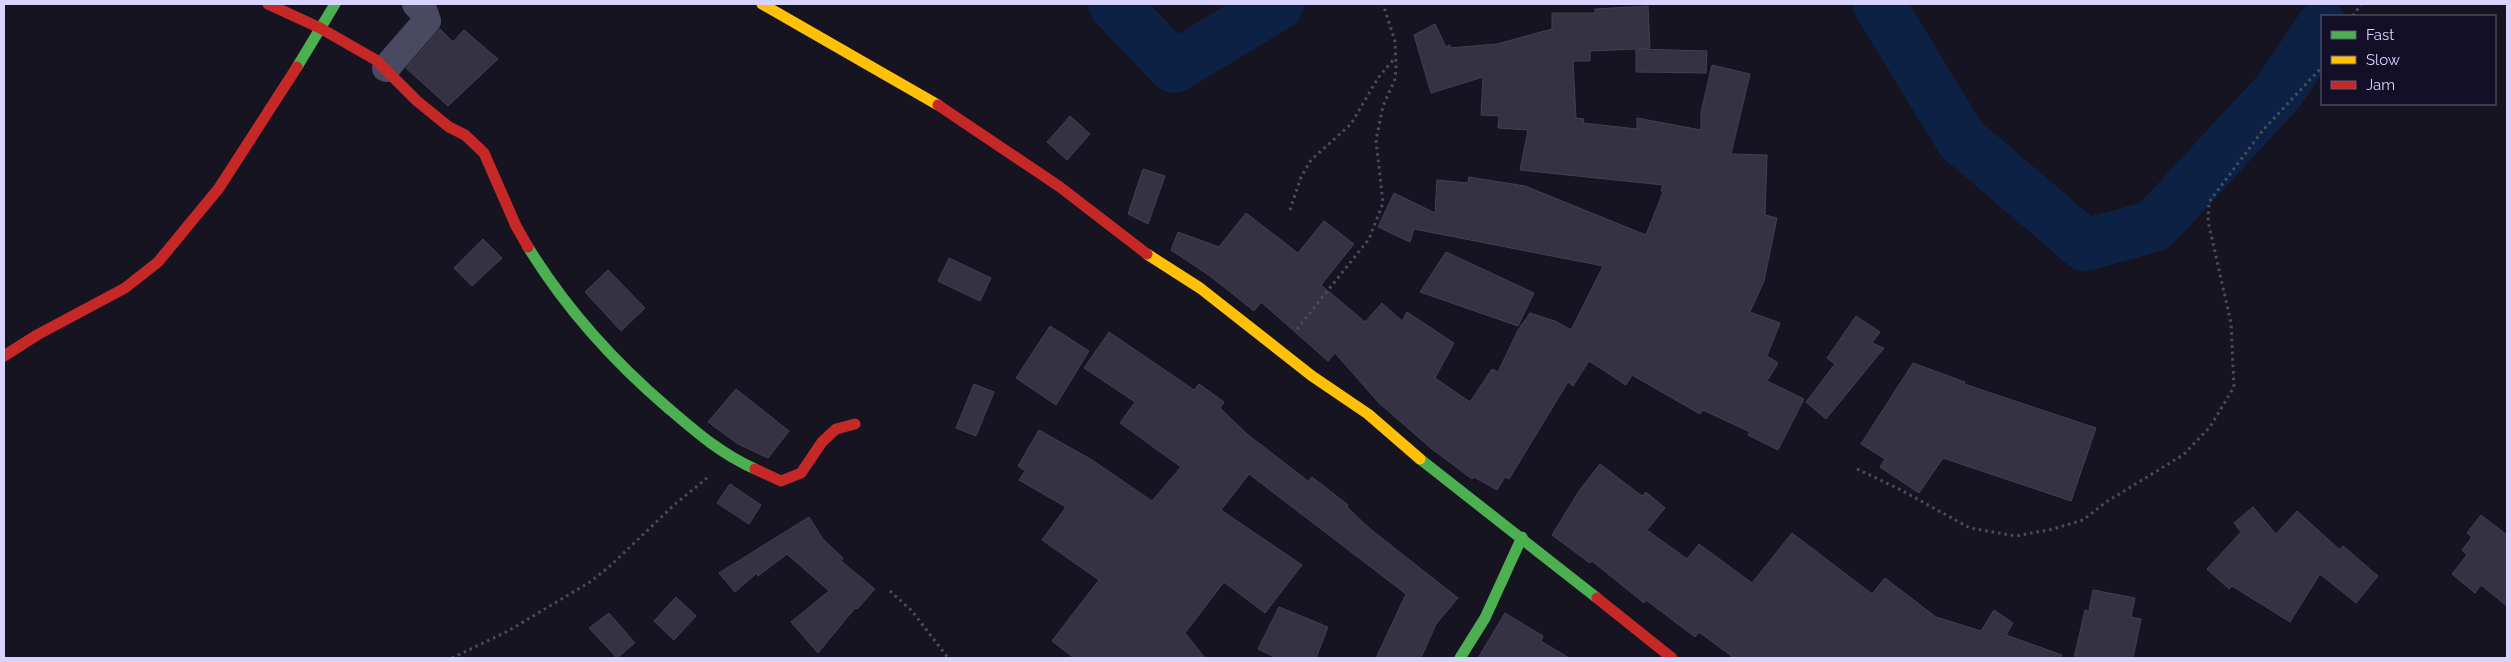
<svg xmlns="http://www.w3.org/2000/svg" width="2511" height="662" font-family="Raleway,sans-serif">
<rect width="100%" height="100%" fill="#161421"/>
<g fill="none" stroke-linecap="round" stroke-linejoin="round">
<g stroke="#0d2144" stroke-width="52">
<polyline points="1114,4 1174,67 1278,4"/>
<polyline points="1879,4 1961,139 2085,245 2154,226 2279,91 2322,27"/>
</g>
</g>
<g fill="#343243" stroke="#433f54">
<polygon points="1648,6 1650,48 1638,49 1707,51 1706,73 1636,72 1636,49 1590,51 1590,61 1573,61 1576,118 1584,119 1583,123 1637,129 1637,118 1701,130 1701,112 1712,65 1750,74 1731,154 1767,155 1765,215 1777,218 1764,281 1750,312 1780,323 1767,356 1778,363 1767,381 1804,399 1778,450 1748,435 1750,432 1703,410 1700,414 1632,375 1626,385 1589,361 1573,386 1568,382 1509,479 1505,477 1497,490 1474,477 1472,479 1432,449 1379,403 1335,353 1328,361 1261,302 1254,311 1210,276 1171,250 1178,232 1219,247 1246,213 1298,253 1324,221 1354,244 1321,285 1365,322 1382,303 1402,321 1407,312 1454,343 1435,378 1470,402 1492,369 1498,372 1518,330 1530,313 1555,321 1571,330 1603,266 1414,229 1410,242 1378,227 1394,193 1435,213 1437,180 1468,183 1469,177 1525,186 1646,235 1663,192 1661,191 1663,185 1520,170 1528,130 1498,128 1499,116 1481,115 1483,77 1431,93 1414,35 1435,24 1446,47 1450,45 1450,48 1497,44 1552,29 1552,13 1595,13 1595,9"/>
<polygon points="440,29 453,42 464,30 498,59 448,106 406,68"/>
<polygon points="1070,116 1090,134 1067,160 1047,142"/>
<polygon points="1143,169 1165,176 1148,224 1128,214"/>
<polygon points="483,239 502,258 472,286 454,268"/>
<polygon points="1446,252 1534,293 1518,326 1420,292"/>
<polygon points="949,258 991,278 980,301 938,281"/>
<polygon points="608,270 645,308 621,331 585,292"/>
<polygon points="1856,316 1880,332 1872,343 1884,348 1826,419 1806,402 1835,364 1827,358"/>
<polygon points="1050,326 1089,351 1056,405 1016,378"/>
<polygon points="1109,332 1194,390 1199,384 1224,402 1220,408 1247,434 1308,481 1312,477 1348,505 1347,507 1369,528 1458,598 1436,624 1421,658 1376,658 1406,594 1249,474 1221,510 1302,565 1265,613 1224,582 1185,633 1205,658 1074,658 1052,641 1099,580 1042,540 1066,507 1019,480 1025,471 1018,466 1039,430 1092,460 1152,501 1181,467 1120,423 1135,402 1084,368"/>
<polygon points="1913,363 1965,382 1964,384 2096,428 2071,501 1943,458 1919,493 1880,467 1885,459 1861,444"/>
<polygon points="974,384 994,392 976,436 956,428"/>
<polygon points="736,389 789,431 768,458 738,444 708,422"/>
<polygon points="1600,464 1642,496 1646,492 1665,508 1647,530 1687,559 1699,544 1752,583 1792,533 1872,594 1885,578 1936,617 1981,631 1994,610 2013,623 2006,635 2062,655 2061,658 1734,658 1699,632 1695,637 1646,600 1644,603 1592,561 1590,563 1552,535 1579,491"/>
<polygon points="730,484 761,505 749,524 717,503"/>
<polygon points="2253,507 2276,534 2297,511 2340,550 2343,546 2378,576 2356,603 2320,574 2290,622 2232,586 2229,589 2207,569 2241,532 2234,523"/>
<polygon points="2481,515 2507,535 2507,606 2481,585 2475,593 2452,574 2467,555 2462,550 2472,537 2467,533"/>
<polygon points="809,517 823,539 843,558 841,561 875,589 857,609 855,608 818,653 791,622 829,591 787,554 758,576 757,573 735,592 719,573"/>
<polygon points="2093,590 2135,598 2131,617 2141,619 2133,658 2074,658 2085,610 2089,611"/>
<polygon points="676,597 696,616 674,640 654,621"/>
<polygon points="1279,607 1328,627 1316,658 1277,658 1258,649"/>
<polygon points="609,613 635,643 617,658 589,628"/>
<polygon points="1505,613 1543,636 1541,641 1569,658 1478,658"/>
</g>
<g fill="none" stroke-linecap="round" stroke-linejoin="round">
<g stroke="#44505f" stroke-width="3" stroke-dasharray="2.5 4" stroke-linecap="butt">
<polyline points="2353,16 2361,4"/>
<polyline points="1290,210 1301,177 1311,160 1351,124 1378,78 1393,60"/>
<polyline points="1297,329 1369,239 1383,203 1376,140 1383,106 1395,79 1396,67 1395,41 1383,4"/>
<polyline points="1857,469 1899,489 1970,528 2016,536 2053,529 2083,520 2106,502 2183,455 2210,427 2234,387 2231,323 2208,221 2209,202 2263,130 2322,67"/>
<polyline points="890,591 912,611 948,658"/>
<polyline points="452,658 508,631 590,582 609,567 674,505 707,478"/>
</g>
<polyline stroke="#4a4962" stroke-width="28" points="386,68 427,21 424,12 416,4"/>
<g stroke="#4caf50" stroke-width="11">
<polyline points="297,67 335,4"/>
<path d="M 528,247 C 566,309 613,361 668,408 C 696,432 721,454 755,469"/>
<polyline points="1420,459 1597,598"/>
<polyline points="1460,658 1485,618 1522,537"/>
</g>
<g stroke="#ffc107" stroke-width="11">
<polyline points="762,4 938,105"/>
<polyline points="1147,254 1200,288 1312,376 1368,414 1420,459"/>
</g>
<g stroke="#c62828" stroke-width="11">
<polyline points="268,4 320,28 376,60 417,101 449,127 465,135 484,153 516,226 528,247"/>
<polyline points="938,105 1060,187 1147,254"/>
<polyline points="4,356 37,335 125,288 158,262 219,188 297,67"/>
<polyline points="755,469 781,481 801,473 822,442 836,429 855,424"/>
<polyline points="1597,598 1672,658"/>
</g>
</g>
<rect width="2511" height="662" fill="none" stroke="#d9d4ff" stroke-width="10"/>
<rect x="2321" y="15" width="175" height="90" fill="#130f26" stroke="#625e7d"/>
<rect x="2331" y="31" width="25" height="8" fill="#4caf50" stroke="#625e7d"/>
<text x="2366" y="40" font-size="15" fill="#d9d4ff">Fast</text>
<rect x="2331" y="56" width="25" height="8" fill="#ffc107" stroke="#625e7d"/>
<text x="2366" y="65" font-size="15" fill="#d9d4ff">Slow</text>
<rect x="2331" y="81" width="25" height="8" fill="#c62828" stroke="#625e7d"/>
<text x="2366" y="90" font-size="15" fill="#d9d4ff">Jam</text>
</svg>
